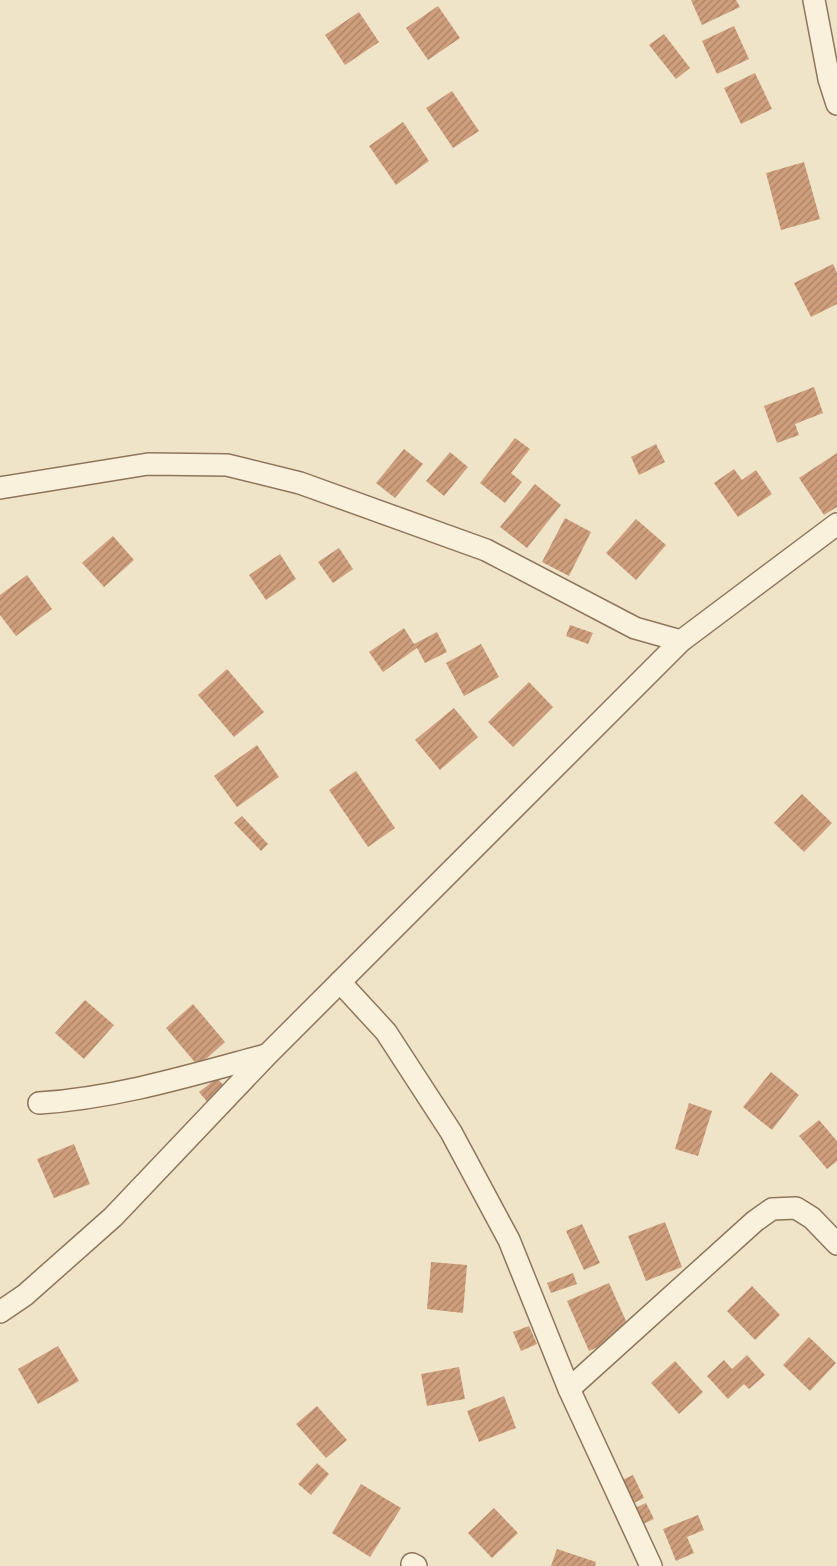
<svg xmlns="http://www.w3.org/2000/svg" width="837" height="1566" font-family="'Times New Roman',serif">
<defs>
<pattern id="building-hatch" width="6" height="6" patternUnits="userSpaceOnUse" patternTransform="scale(1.25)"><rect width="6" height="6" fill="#cf9f7d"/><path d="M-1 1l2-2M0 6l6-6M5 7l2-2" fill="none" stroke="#a98266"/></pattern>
</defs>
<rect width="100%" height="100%" fill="#f0e4c8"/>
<g fill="url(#building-hatch)">
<polygon points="691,0 736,0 740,7 702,25"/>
<polygon points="438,6 460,38 428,60 406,28"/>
<polygon points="359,12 379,42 345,65 325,35"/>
<polygon points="734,26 749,59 717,74 702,41"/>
<polygon points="664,34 690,68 676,79 649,45"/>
<polygon points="755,73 772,109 741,124 724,88"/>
<polygon points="452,91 479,131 453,148 426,108"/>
<polygon points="403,122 429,161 396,185 369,146"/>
<polygon points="804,162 820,219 781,230 766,173"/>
<polygon points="833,264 837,273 837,304 811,317 794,283"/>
<polygon points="814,387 823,413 795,424 799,435 777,443 764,406"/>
<polygon points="515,438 530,449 511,473 522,482 505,503 480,483"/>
<polygon points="656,444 665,462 639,475 631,457"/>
<polygon points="404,449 423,464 395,498 376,483"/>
<polygon points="450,452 468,467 444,496 426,481"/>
<polygon points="837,453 837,507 824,515 799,478"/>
<polygon points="734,469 742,480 756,470 772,494 738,517 714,483"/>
<polygon points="535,484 561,505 527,548 500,527"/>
<polygon points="565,518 591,532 569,576 542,562"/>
<polygon points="636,519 666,545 636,580 606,553"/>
<polygon points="113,536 134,560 104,587 82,563"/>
<polygon points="339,548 353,569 333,583 318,562"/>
<polygon points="280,554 296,579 266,600 249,575"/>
<polygon points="27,575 52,609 16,636 0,615 0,595"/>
<polygon points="570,625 593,633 588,644 566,636"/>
<polygon points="404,628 414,644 437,632 447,652 425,663 417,648 383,672 369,652"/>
<polygon points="481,644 499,677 464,696 446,663"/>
<polygon points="227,669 264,712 234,737 198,695"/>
<polygon points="529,682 553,707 513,747 488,722"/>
<polygon points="454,708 478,737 440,770 415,740"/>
<polygon points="257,745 279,777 237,807 214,776"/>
<polygon points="356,771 395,828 368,847 329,790"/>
<polygon points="802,794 832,823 804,852 774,823"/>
<polygon points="242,816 268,844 261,851 234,823"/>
<polygon points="85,1000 114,1025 84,1059 55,1033"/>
<polygon points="193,1004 225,1042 198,1066 166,1028"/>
<polygon points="771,1072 799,1095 772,1130 743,1107"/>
<polygon points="217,1078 227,1089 209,1104 199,1092"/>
<polygon points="689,1103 712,1111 698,1156 675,1149"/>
<polygon points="819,1120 837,1141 837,1161 827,1169 799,1136"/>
<polygon points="74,1144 90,1184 54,1198 37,1159"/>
<polygon points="665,1222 682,1267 646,1281 628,1236"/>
<polygon points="582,1224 600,1263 584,1270 566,1231"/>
<polygon points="431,1262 467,1265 463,1313 427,1309"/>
<polygon points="573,1273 577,1284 551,1293 547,1283"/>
<polygon points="609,1283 631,1332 589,1351 567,1301"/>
<polygon points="752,1286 780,1315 755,1340 727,1311"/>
<polygon points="529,1326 537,1344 521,1351 513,1332"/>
<polygon points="809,1337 836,1363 810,1391 783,1365"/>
<polygon points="58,1346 79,1381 38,1404 18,1369"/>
<polygon points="747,1355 765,1375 749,1389 744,1384 728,1399 707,1376 724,1360 732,1369"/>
<polygon points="675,1361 703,1392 679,1414 651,1383"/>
<polygon points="459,1367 465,1399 427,1406 421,1374"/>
<polygon points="504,1396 516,1428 479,1442 467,1411"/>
<polygon points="317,1406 347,1440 326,1458 296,1424"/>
<polygon points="317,1463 329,1474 311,1495 298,1484"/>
<polygon points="633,1475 644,1498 632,1504 620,1481"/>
<polygon points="361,1484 401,1508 370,1557 332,1533"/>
<polygon points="646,1503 654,1519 643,1524 635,1508"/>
<polygon points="494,1508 518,1533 492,1558 468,1533"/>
<polygon points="698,1515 704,1530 687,1537 694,1553 676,1561 663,1529"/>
<polygon points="557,1549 596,1562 595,1566 551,1566"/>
</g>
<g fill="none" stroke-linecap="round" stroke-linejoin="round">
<defs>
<g id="minor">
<polyline points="814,0 829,79 837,104"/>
<polyline points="0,488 148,464 227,465 300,483 486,550 635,628 681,641"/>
<polyline points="340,982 386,1032 451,1132 509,1240 569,1389 651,1566"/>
<path d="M 39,1103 C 117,1098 192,1075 266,1055"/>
<polyline points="0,1312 25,1295 113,1217 267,1055 681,641 837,524"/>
<polyline points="569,1389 755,1221 772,1209 796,1208 812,1218 837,1244"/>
<polyline points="412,1564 416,1566"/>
</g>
</defs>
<use href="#minor" stroke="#8d765c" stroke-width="24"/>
<use href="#minor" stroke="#faf1dc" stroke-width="21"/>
</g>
</svg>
